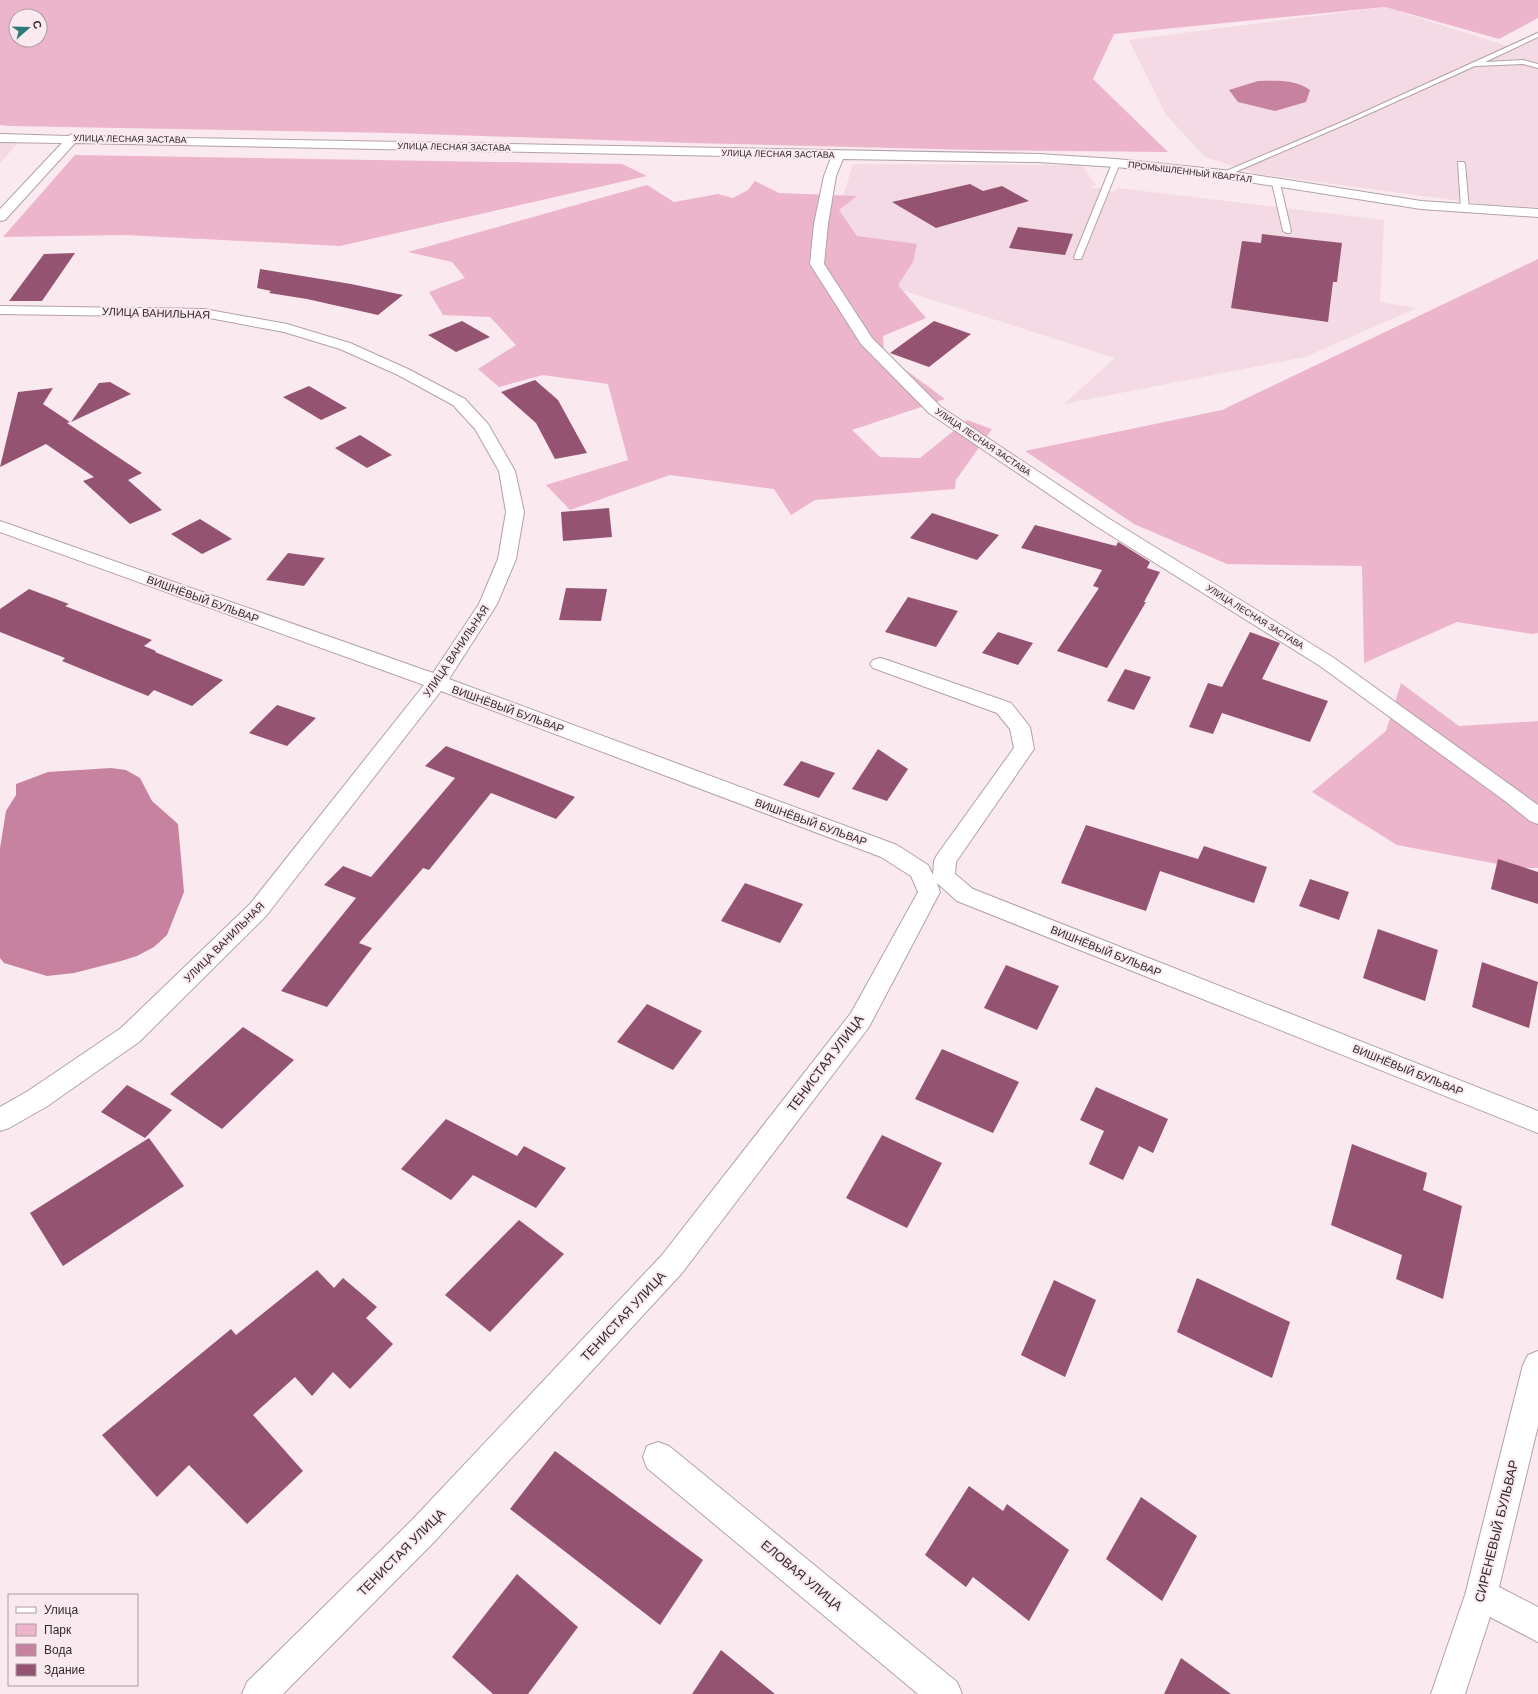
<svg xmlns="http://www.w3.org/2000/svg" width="1538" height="1694" font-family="Arial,sans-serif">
<rect width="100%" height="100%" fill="#fbe9f0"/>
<g fill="#f3dae4">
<polygon points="1385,7 1507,46 1538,31 1538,207 1498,206 1258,174 1205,157 1166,115 1129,40"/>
<polygon points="0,141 20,141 0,163"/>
<polygon points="853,164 1082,165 1096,185 1091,187 1114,192 1118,188 1384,220 1380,302 1417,308 1305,357 1064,404 1115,358 839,270 833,229"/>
</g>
<g fill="#edb5cc" fill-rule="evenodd">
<path d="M 0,0 L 1538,0 L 1538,18 L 1499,39 L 1385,7 L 1114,34 L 1093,79 L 1168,152 L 975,150 L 692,143 L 392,133 L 10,126 L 0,125 ZM 16,16 L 40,16 L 40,40 L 16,40 Z"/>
<polygon points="75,155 622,164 647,176 340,246 125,235 3,237"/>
<polygon points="755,181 779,193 857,196 839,210 857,236 917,244 913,262 898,285 926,318 883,336 884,354 945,399 852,430 880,457 920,458 967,420 992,429 956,480 955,489 815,500 791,515 774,489 670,475 570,510 546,485 628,460 608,384 543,375 499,387 478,369 516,345 490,317 443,315 429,292 465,278 452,262 408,252 647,185 674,202 718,194 733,198 748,190"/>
<polygon points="1538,259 1538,633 1532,634 1457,622 1364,663 1362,566 1227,564 1134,524 1025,451 1222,410"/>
<polygon points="1401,683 1459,726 1538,721 1538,868 1519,868 1397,845 1312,792 1386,731"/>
</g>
<g fill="#c782a0">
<path d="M 1258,81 C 1276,81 1294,79 1310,90 L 1306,102 L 1275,111 L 1238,102 L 1229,90 Z"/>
<polygon points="111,768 126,770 140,778 152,801 178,824 184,892 167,935 154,947 137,956 121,961 74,973 47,976 4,963 0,958 0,848 6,811 16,795 16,784 48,772"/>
</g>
<g fill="#945471">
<polygon points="970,184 983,191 1002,186 1029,201 936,228 892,202"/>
<polygon points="1018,227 1073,234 1065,255 1009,248"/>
<polygon points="1262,234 1342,243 1337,282 1333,282 1328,322 1231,308 1242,241 1261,243"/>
<polygon points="75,253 42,301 9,301 44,254"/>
<polygon points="260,269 351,284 403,295 378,315 307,299 269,293 271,291 257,288"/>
<polygon points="462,321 490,337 456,352 428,335"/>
<polygon points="934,321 971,334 929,367 890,353"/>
<polygon points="535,380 558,400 587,453 555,459 536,423 501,392"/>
<polygon points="110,382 131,394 71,422 99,383"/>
<polygon points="309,386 347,408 321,420 283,397"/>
<polygon points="53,388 43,404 70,422 67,423 142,473 128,480 162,510 130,524 83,481 94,477 46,444 0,467 18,392"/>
<polygon points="360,435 392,455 367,468 335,448"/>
<polygon points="609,508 612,537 563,541 561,512"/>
<polygon points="932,513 999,535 977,560 910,538"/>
<polygon points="200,519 232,539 202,554 171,534"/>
<polygon points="1035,525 1116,546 1118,542 1120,543 1150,562 1147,568 1160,572 1144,602 1146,602 1107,668 1057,651 1099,588 1093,586 1102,570 1021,548"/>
<polygon points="288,553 325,558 304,586 266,580"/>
<polygon points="566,588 607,589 601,621 559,620"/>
<polygon points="29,589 69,604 65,606 152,640 144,646 156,651 155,652 223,680 192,706 154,690 148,696 62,661 65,658 0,632 0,609"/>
<polygon points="908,597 958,611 936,647 885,632"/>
<polygon points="998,632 1033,643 1018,665 982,653"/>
<polygon points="1250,632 1280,643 1262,679 1328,701 1310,742 1222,713 1213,734 1189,727 1208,683 1222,687"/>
<polygon points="1125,669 1151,677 1134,710 1107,701"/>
<polygon points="277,705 316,718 287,746 249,733"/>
<polygon points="446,746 575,797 556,819 491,793 429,870 423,868 359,943 372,948 327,1007 281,991 356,898 324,885 343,866 371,877 455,778 425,766"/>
<polygon points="878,749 908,769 887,801 852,789"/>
<polygon points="801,761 835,773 819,798 783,785"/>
<polygon points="1086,825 1198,859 1204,846 1267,867 1254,903 1160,871 1146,911 1061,883"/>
<polygon points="1498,859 1538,872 1538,904 1491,889"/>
<polygon points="1310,879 1349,892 1339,920 1299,906"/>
<polygon points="745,883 803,904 780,943 721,921"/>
<polygon points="1378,929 1438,950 1425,1001 1363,978"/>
<polygon points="1482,962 1538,982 1529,1028 1472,1007"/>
<polygon points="1006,965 1059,986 1037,1030 984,1008"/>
<polygon points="647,1004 702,1031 673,1070 617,1042"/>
<polygon points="243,1027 294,1060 222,1129 170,1094"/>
<polygon points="942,1049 1019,1082 993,1133 915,1099"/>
<polygon points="127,1085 172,1110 145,1138 101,1112"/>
<polygon points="1096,1087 1168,1119 1153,1153 1139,1146 1123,1180 1089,1164 1104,1131 1080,1120"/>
<polygon points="446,1119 517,1156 524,1146 566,1168 536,1208 473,1175 451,1200 401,1169"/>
<polygon points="882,1135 942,1163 907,1228 846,1198"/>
<polygon points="149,1138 184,1186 63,1266 30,1213"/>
<polygon points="1352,1144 1427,1173 1423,1190 1462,1206 1443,1299 1396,1279 1402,1255 1331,1225"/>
<polygon points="519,1220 564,1254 490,1332 445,1295"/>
<polygon points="317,1270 334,1288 343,1278 377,1307 366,1318 393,1344 350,1389 333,1372 312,1396 295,1377 253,1415 303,1471 247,1524 189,1465 157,1497 102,1435 231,1329 236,1335"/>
<polygon points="1197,1278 1290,1322 1272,1378 1177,1332"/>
<polygon points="1054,1280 1096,1300 1065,1377 1021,1355"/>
<polygon points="555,1451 703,1560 660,1625 510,1509"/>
<polygon points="969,1486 1003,1511 1007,1504 1069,1550 1029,1621 973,1577 966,1587 925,1555"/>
<polygon points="1141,1497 1197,1536 1162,1601 1106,1559"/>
<polygon points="517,1574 578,1627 528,1694 493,1694 452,1657"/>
<polygon points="721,1650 775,1694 692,1694"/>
<polygon points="1181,1658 1231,1694 1164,1694"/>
</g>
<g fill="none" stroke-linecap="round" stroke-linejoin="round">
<defs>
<g id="lane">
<polygon points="1538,33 1538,37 1485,62 1523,60 1538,64 1538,68 1523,64 1475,66 1346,124 1226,176 1220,176 1219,174 1342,122"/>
<polygon points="1113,161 1119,161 1120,163 1082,257 1081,259 1075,259 1074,257"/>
<polygon points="1458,162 1464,162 1465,164 1469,209 1465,211 1461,209"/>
<polygon points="1273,181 1279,181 1280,183 1291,231 1290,233 1287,233 1283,231 1272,183"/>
</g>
<g id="street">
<polygon points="0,134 68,136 73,134 78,136 1038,154 1116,159 1223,170 1421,201 1538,209 1538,217 1421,209 1223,178 1116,167 1038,162 843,159 836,176 828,224 824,264 872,338 941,407 1108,518 1334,658 1538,805 1538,824 1530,821 1505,801 1320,666 1096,526 929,413 861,344 810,264 814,224 824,176 831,158 75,143 5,220 0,221 0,209 62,143 0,142"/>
<polygon points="0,306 204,309 287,324 350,343 408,369 465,399 488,424 515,471 524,512 516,559 497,604 449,679 897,845 928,865 933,875 934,861 937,855 1014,748 1010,729 997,713 873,668 870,664 873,660 880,658 887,660 1011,703 1030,727 1034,749 956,862 955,874 973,889 1538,1111 1538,1133 957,901 937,883 940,892 869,1027 682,1273 434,1542 283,1694 242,1694 247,1682 412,1520 662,1255 851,1013 918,892 911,876 881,857 441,691 266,916 139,1042 46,1107 9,1128 0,1131 0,1107 28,1091 121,1028 250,904 424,685 0,532 0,521 433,673 479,604 498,559 506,512 499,471 475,429 453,405 398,375 340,349 284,332 204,317 0,314"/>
<polygon points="1538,1351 1538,1426 1499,1587 1538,1607 1538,1642 1490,1617 1465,1694 1431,1694 1465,1595 1523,1365 1528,1355"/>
<polygon points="658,1442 669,1446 957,1682 962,1694 918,1694 647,1468 643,1457 647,1446"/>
</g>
</defs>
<use href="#lane" stroke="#b2a2a8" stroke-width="2"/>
<use href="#street" stroke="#b2a2a8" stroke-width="2"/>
<use href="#lane" fill="#fff" fill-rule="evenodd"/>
<use href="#street" fill="#fff" fill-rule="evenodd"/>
</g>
<g text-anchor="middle" stroke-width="4" stroke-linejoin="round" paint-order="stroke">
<g font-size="9" fill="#302a2c" stroke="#fbe9f0">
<text transform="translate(130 139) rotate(1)" y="3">УЛИЦА ЛЕСНАЯ ЗАСТАВА</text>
<text transform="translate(454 147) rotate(1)" y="3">УЛИЦА ЛЕСНАЯ ЗАСТАВА</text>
<text transform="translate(778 154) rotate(1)" y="3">УЛИЦА ЛЕСНАЯ ЗАСТАВА</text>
<text transform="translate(1190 172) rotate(7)" y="3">ПРОМЫШЛЕННЫЙ КВАРТАЛ</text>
<text transform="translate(983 442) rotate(34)" y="3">УЛИЦА ЛЕСНАЯ ЗАСТАВА</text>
<text transform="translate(1255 617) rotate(32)" y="3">УЛИЦА ЛЕСНАЯ ЗАСТАВА</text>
</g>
<g font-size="11" fill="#302a2c" stroke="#fbe9f0">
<text transform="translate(156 313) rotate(2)" y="4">УЛИЦА ВАНИЛЬНАЯ</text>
<text transform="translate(203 599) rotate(20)" y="4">ВИШНЁВЫЙ БУЛЬВАР</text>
<text transform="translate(456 651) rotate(-56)" y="4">УЛИЦА ВАНИЛЬНАЯ</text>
<text transform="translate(508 709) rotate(20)" y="4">ВИШНЁВЫЙ БУЛЬВАР</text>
<text transform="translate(811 822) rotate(20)" y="4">ВИШНЁВЫЙ БУЛЬВАР</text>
<text transform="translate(224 942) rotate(-45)" y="4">УЛИЦА ВАНИЛЬНАЯ</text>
<text transform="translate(1106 951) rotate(22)" y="4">ВИШНЁВЫЙ БУЛЬВАР</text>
<text transform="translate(1408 1070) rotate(22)" y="4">ВИШНЁВЫЙ БУЛЬВАР</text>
</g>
<g font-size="13" fill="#302a2c" stroke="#fbe9f0">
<text transform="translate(825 1063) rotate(-53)" y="5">ТЕНИСТАЯ УЛИЦА</text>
<text transform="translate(623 1316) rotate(-47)" y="5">ТЕНИСТАЯ УЛИЦА</text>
<text transform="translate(1496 1531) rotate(-76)" y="5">СИРЕНЕВЫЙ БУЛЬВАР</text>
<text transform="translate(401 1552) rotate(-45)" y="5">ТЕНИСТАЯ УЛИЦА</text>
<text transform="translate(802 1575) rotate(40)" y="5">ЕЛОВАЯ УЛИЦА</text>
</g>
</g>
<rect x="8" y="1594" width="130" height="92" fill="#fbe9f0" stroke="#aa9da2"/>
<rect x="16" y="1607" width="20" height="6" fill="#ffffff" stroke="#aa9da2"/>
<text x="44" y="1614" font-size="12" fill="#302a2c">Улица</text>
<rect x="16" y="1624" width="20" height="12" fill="#edb5cc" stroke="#aa9da2"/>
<text x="44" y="1634" font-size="12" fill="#302a2c">Парк</text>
<rect x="16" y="1644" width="20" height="12" fill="#c782a0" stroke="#aa9da2"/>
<text x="44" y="1654" font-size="12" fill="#302a2c">Вода</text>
<rect x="16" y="1664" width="20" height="12" fill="#945471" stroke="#aa9da2"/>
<text x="44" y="1674" font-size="12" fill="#302a2c">Здание</text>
<g transform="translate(28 28) rotate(70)"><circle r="19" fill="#fbe9f0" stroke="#aa9da2"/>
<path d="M0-3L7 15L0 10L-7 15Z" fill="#307979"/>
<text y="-6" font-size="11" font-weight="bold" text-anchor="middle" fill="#302a2c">С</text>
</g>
</svg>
